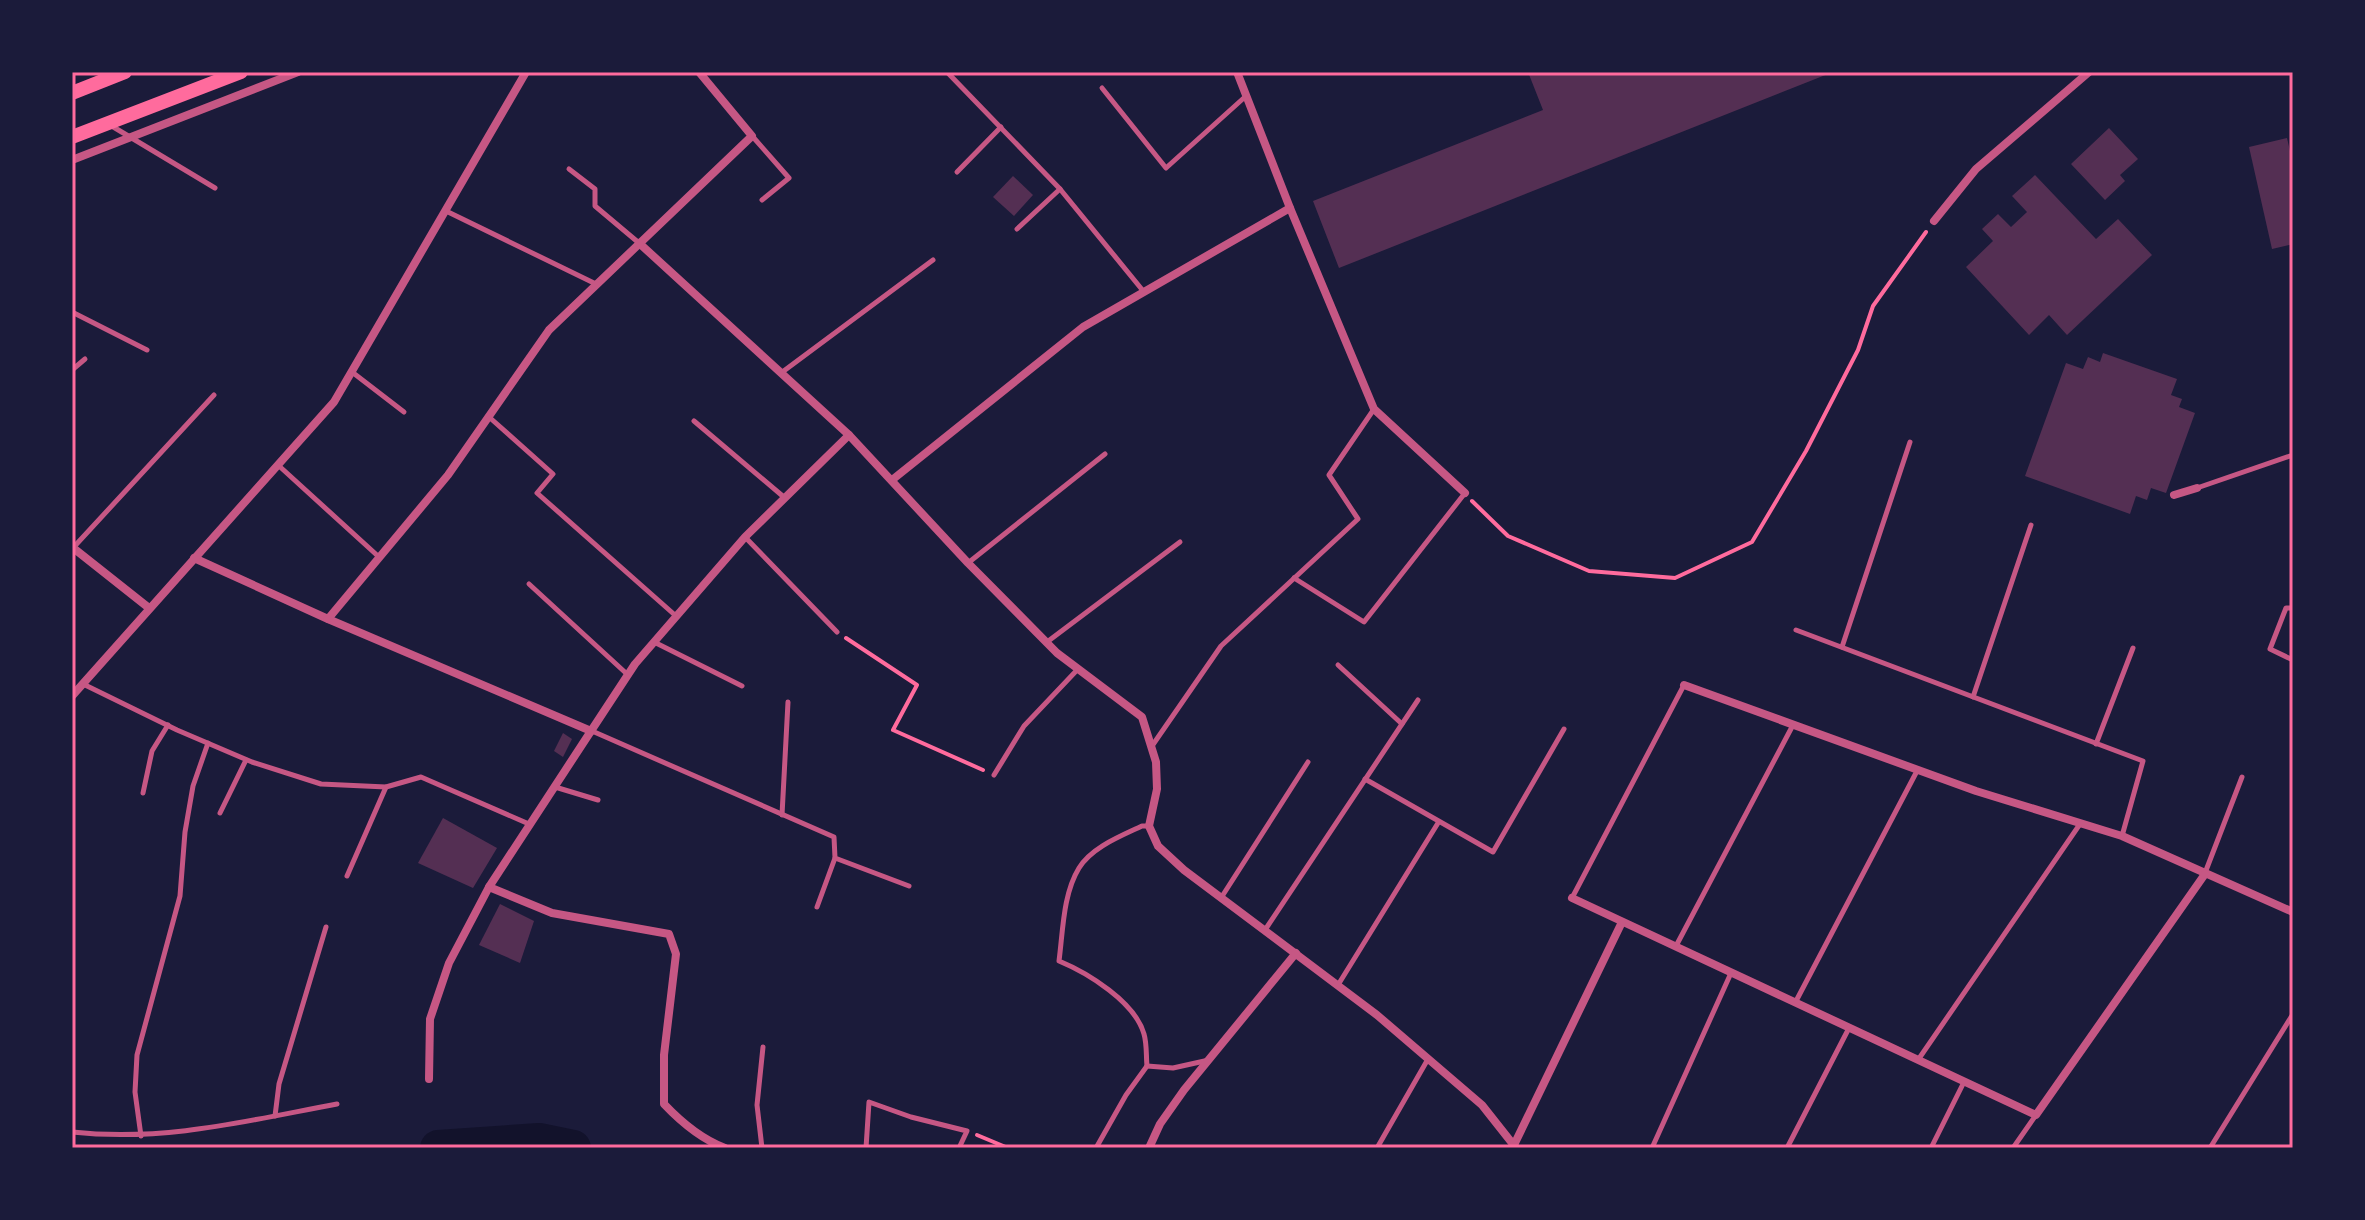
<svg xmlns="http://www.w3.org/2000/svg" width="2365" height="1220" font-family="Poppins,sans-serif">
<rect width="100%" height="100%" fill="#1b1b3a"/>
<g fill="none" stroke-linecap="round" stroke-linejoin="round">
<polyline stroke="#12122b" stroke-width="36" points="438,1148 539,1141 573,1148"/>
</g>
<g fill="#542f53">
<polygon points="1528,72 1833,72 1339,268 1313,201 1543,110"/>
<polygon points="2109,128 2138,159 2120,175 2125,181 2105,200 2071,164"/>
<polygon points="2287,138 2293,164 2293,244 2272,249 2249,147"/>
<polygon points="2035,175 2096,239 2118,219 2152,255 2067,335 2049,315 2029,335 1966,267 1993,241 1982,229 1998,214 2011,227 2027,212 2012,196"/>
<polygon points="1013,176 1033,195 1014,216 993,197"/>
<polygon points="2103,353 2177,379 2171,395 2182,399 2179,407 2195,413 2166,493 2151,488 2147,500 2136,496 2130,514 2025,476 2066,363 2083,369 2088,357 2100,362"/>
<polygon points="563,733 572,739 563,757 554,751"/>
<polygon points="443,818 497,848 473,888 418,863"/>
<polygon points="500,904 534,921 520,963 479,945"/>
</g>
<g fill="none" stroke-linecap="round" stroke-linejoin="round">
<g stroke="#ff6b9d" stroke-width="4">
<polyline points="1472,501 1508,536 1589,571 1675,578 1752,542 1806,451 1858,350 1873,306 1926,232"/>
<polyline points="846,638 917,685 893,730 983,770"/>
<polyline points="977,1135 1008,1148"/>
</g>
<g stroke="#c65784" stroke-width="5">
<polyline points="947,72 1060,189 1144,292"/>
<polyline points="1102,88 1166,168 1246,96"/>
<polyline points="110,125 215,188"/>
<polyline points="753,137 789,178 762,200"/>
<polyline points="569,169 595,189 595,206 639,243"/>
<polyline points="957,172 1001,127"/>
<polyline points="446,211 596,284"/>
<polyline points="1017,229 1060,189"/>
<polyline points="72,312 147,350"/>
<polyline points="72,370 85,359"/>
<polyline points="352,372 404,412"/>
<polyline points="781,373 933,260"/>
<polyline points="489,417 553,474 537,493 676,616"/>
<polyline points="694,421 785,498"/>
<polyline points="278,465 379,557"/>
<polyline points="2197,488 2293,455"/>
<polyline points="745,537 837,632"/>
<polyline points="72,549 214,395"/>
<polyline points="968,563 1105,454"/>
<polyline points="1294,578 1364,622 1465,493"/>
<polyline points="529,584 628,675"/>
<polyline points="2293,608 2286,608 2270,649 2293,660"/>
<polyline points="1796,630 2143,761 2122,836"/>
<polyline points="654,642 742,686"/>
<polyline points="1047,642 1180,542"/>
<polyline points="1842,647 1910,442"/>
<polyline points="1338,665 1402,724"/>
<polyline points="83,684 177,730 252,762 321,784 386,787 421,777 529,824"/>
<polyline points="1973,697 2031,525"/>
<polyline points="592,731 834,837 835,858 909,886"/>
<polyline points="2096,744 2133,648"/>
<polyline points="1152,746 1221,646 1358,519 1329,475 1374,409"/>
<polyline points="994,775 1024,726 1078,669"/>
<polyline points="1365,779 1493,852 1564,729"/>
<polyline points="555,787 598,800"/>
<polyline points="143,793 152,751 168,725"/>
<polyline points="220,813 246,760"/>
<polyline points="782,815 788,702"/>
<polyline points="2205,873 2242,777"/>
<polyline points="347,876 386,787"/>
<polyline points="1221,898 1308,762"/>
<polyline points="1572,898 1684,685"/>
<polyline points="817,907 835,858"/>
<polyline points="1265,930 1418,700"/>
<polyline points="1676,946 1793,725"/>
<polyline points="1338,985 1438,823"/>
<polyline points="1795,1003 1917,771"/>
<polyline points="1918,1060 2080,824"/>
<path d="M 1147,1066 C 1146,1056 1147,1044 1144,1034 C 1135,1002 1088,973 1059,961 C 1063,931 1063,894 1079,868 C 1092,847 1121,836 1142,826 L 1148,826"/>
<polyline points="1147,1066 1173,1068 1209,1060"/>
<polyline points="275,1116 279,1084 326,927"/>
<path d="M 72,1132 C 165,1142 246,1121 337,1104"/>
<polyline points="141,1136 135,1092 137,1055 180,896 185,832 193,786 208,743"/>
<polyline points="762,1148 757,1105 763,1047"/>
<polyline points="866,1148 869,1102 911,1117 967,1131 959,1148"/>
<polyline points="1096,1148 1126,1095 1147,1066"/>
<polyline points="1377,1148 1428,1059"/>
<polyline points="1652,1148 1731,973"/>
<polyline points="1787,1148 1849,1028"/>
<polyline points="1931,1148 1964,1082"/>
<polyline points="2013,1148 2036,1115"/>
<polyline points="2210,1148 2293,1014"/>
</g>
<g stroke="#c65784" stroke-width="8">
<polyline points="1237,72 1290,208 1374,409 1465,493"/>
<polyline points="72,160 298,72"/>
<polyline points="1934,221 1976,169 2089,72"/>
<polyline points="639,243 849,435 968,563 1057,653 1142,717 1156,762 1157,789 1149,826 1158,846 1184,870 1377,1015 1482,1105 1516,1148"/>
<polyline points="892,480 1083,327 1290,208"/>
<polyline points="2174,495 2197,488"/>
<polyline points="72,547 149,608"/>
<polyline points="194,558 328,619 591,731"/>
<polyline points="328,619 448,475 549,330 752,136 699,72"/>
<polyline points="1684,685 1976,791 2122,836 2293,912"/>
<polyline points="72,696 334,402 526,72"/>
<path d="M 489,887 L 552,913 L 669,934 L 676,954 L 664,1055 L 664,1104 C 682,1123 701,1139 725,1148"/>
<polyline points="1572,898 2036,1115 2205,874"/>
<polyline points="429,1079 430,1019 449,963 489,887 591,731 635,664 745,537 849,435"/>
<polyline points="1514,1145 1622,922"/>
<polyline points="1149,1148 1160,1124 1184,1090 1296,953"/>
</g>
<g stroke="#ff6b9d" stroke-width="14">
<polyline points="72,93 125,72"/>
<polyline points="72,137 241,72"/>
</g>
</g>
<rect width="2365" height="1220" fill="none" stroke="#1b1b3a" stroke-width="148"/>
<rect x="74" y="74" width="2217" height="1072" fill="none" stroke="#ff6b9d" stroke-width="3"/>
</svg>
